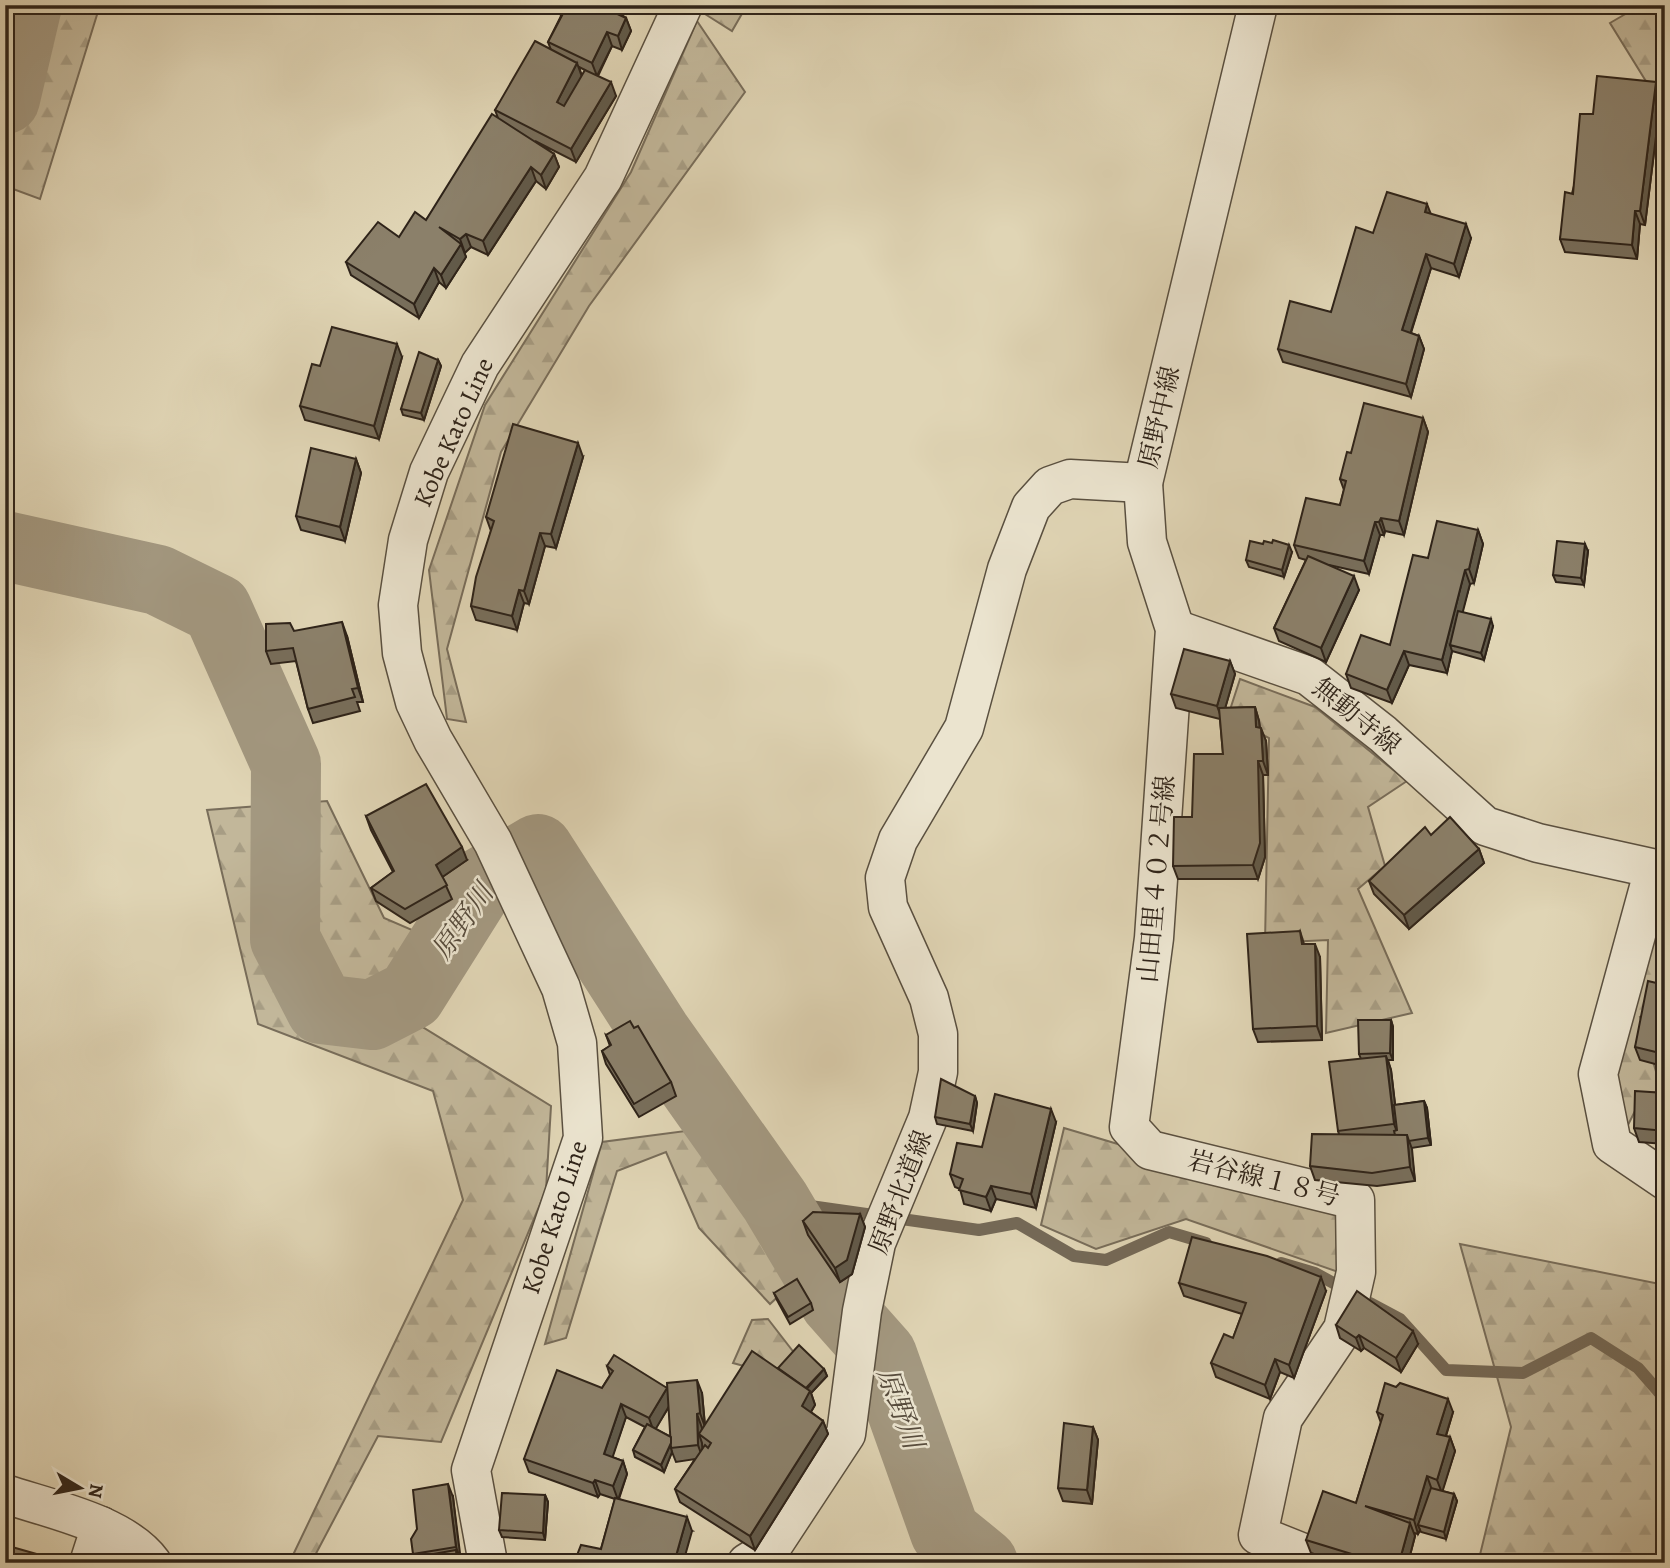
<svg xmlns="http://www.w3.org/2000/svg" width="1670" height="1568" font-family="Alegreya,'Noto Serif JP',serif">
<defs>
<pattern id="forest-firs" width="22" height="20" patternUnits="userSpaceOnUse" patternTransform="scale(1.75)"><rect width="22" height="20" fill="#c2b79a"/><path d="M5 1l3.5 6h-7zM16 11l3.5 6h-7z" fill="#a79d84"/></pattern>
</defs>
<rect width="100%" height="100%" fill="#e0d5b5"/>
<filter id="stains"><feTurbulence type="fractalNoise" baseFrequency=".00286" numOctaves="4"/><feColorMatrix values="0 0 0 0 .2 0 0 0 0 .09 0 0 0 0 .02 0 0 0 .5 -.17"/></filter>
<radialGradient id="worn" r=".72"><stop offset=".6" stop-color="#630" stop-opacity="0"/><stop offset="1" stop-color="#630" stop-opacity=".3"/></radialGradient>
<g fill="url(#forest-firs)" stroke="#786d5a" stroke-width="2">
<polygon points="5,5 100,5 40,199 5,186"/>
<polygon points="699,5 747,5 732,31 697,9"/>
<polygon points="1641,5 1665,5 1665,112 1610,23"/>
<polygon points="697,21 745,92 589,306 501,452 447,649 466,722 447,719 429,570 485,405 631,172"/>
<polygon points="1240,679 1315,707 1407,781 1368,807 1385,866 1358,889 1412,1013 1326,1033 1328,940 1265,943 1269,738 1228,716"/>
<polygon points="327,801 384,918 433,939 408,1018 551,1106 546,1190 441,1442 378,1436 311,1563 238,1563 293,1555 463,1200 433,1091 258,1024 207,810"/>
<polygon points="1665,925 1665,1009 1640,1017 1662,1092 1644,1093 1622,1137 1608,1083 1632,974"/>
<polygon points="1064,1128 1343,1211 1347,1275 1186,1219 1096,1249 1041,1225"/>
<polygon points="693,1130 750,1201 797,1279 770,1304 699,1228 666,1152 617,1171 566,1338 545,1344 602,1142"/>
<polygon points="1460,1244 1665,1285 1665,1563 1478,1563 1511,1427"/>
<polygon points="768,1319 795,1354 777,1375 733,1363 752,1320"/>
</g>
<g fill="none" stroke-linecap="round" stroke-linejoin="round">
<g stroke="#746957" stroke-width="12">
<polyline points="775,1201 979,1230 1017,1223 1074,1256 1106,1260 1169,1232 1206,1243"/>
<polyline points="1281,1263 1315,1273 1348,1291"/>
<polyline points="1370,1303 1400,1319 1446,1370 1523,1373 1591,1338 1638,1368 1665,1399"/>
</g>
<g stroke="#a39880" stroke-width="70">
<polyline points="5,99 27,5"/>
<polyline points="5,546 158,580 217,609 286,764 285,939 321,1009 372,1015 411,995 482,882 538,849 656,1033 775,1201 835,1302 882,1355 945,1532 983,1563"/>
</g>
<defs>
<g id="minor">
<polyline points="1143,483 1147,542 1175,629 1154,938 1129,1127 1150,1150 1355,1200 1356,1272 1343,1329 1283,1418 1258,1535 1328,1563"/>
<polyline points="1175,629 1309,676 1383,734 1485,826 1538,843 1665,871"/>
<polyline points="1654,869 1598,1074 1612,1144 1665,1180"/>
<path d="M 5,1494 C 50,1509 124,1524 152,1563"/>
<polyline points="89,1563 101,1526"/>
<polyline points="488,1563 471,1470 583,1138 577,1043 561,988 493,842 433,740 415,702 402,653 398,605 408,540 429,472 480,365 603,178 683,5"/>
<polyline points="747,1563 771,1548 846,1434 862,1311 876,1243 928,1118 938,1072 938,1034 929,998 888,907 885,878 898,840 964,728 1007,569 1031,507 1050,486 1070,479 1143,483 1258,5"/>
</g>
</defs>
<use href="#minor" stroke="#5a5040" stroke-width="41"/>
<use href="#minor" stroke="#ebe4cf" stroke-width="38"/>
</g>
<g fill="#786e5b" stroke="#2e2319" stroke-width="2" fill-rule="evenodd">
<path d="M 558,5 L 627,5 L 622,15 L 626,18 L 631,31 L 622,50 L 612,46 L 598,76 L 616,96 L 576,162 L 535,141 L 554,154 L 559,167 L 546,189 L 536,181 L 488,255 L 471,247 L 464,252 L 466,257 L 446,288 L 439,282 L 419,318 L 351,275 L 346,262 L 399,237 L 426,220 L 498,118 L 495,110 L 551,50 L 548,42 L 561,16 ZM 579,67 L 585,70 L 582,76 Z"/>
<polygon points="1656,82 1661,96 1645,225 1640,224 1637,259 1565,252 1560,239 1593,114"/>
<polygon points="1431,214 1471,238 1459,277 1431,268 1411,333 1419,336 1424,349 1411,397 1283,362 1278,349 1331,312 1373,233"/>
<polygon points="402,357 379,439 305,420 300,406"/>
<polygon points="438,360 441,366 424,420 403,415 401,409"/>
<polygon points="1423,418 1428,432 1404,535 1385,531 1384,535 1380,535 1369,574 1329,565 1359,590 1326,662 1279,641 1274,628 1306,560 1299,558 1294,545 1340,505 1344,490 1340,479 1351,453"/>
<polygon points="583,457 556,548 545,546 529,604 524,603 517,630 476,620 471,606 491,531 486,517"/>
<polygon points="356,459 361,473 345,541 301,530 296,516"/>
<polygon points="1478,530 1483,544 1474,583 1470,584 1462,612 1493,626 1484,660 1452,651 1447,673 1409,665 1392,703 1351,688 1346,674 1390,645 1428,558"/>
<polygon points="1263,544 1292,552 1284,577 1249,567 1246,560"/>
<polygon points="1588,551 1584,585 1556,582 1553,575"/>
<polygon points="294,631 347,636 363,702 357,702 360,711 313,723 308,709 296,661 271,664 266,651"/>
<polygon points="1230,661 1235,674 1225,708 1255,707 1259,721 1260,728 1266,741 1268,775 1263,775 1265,857 1258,879 1178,879 1173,866 1192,817 1223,754 1220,719 1176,708 1171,694"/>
<polygon points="366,816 467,860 442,877 452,899 410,923 376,901 371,888 393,872 371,830"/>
<polygon points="1431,835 1479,849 1484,863 1409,929 1374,894 1369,881"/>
<polygon points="1300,931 1304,944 1320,957 1322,1040 1258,1042 1253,1029"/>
<polygon points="1665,985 1665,1078 1663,1077 1659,1065 1640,1060 1635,1047"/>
<polygon points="1391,1020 1393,1027 1393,1060 1388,1060 1391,1070 1395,1105 1424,1101 1427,1108 1431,1145 1411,1148 1415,1181 1377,1186 1315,1180 1310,1166 1339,1134 1338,1131 1361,1059 1359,1054"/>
<polygon points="606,1035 671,1082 676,1096 639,1117 606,1064 602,1051 610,1046"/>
<polygon points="1665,1093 1665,1144 1639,1142 1634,1128"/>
<polygon points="975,1096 977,1103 973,1131 937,1124 935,1117"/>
<polygon points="1056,1122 1036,1208 996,1199 991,1211 964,1204 960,1189 955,1187 950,1174 982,1147"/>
<polygon points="860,1214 865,1227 852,1274 840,1282 808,1235 803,1221"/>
<polygon points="1179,1283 1326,1291 1294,1378 1280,1372 1270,1399 1216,1377 1211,1363 1233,1338 1242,1314 1184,1296"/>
<polygon points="774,1293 811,1303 813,1310 790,1324 777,1300"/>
<polygon points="1336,1325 1418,1344 1401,1372 1364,1348 1361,1351 1340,1338"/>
<path d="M 607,1366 L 667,1388 L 702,1393 L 705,1425 L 778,1368 L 824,1369 L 827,1376 L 811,1393 L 815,1405 L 811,1412 L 823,1421 L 828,1434 L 755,1550 L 680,1502 L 675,1489 L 695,1459 L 676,1462 L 672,1452 L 664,1472 L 635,1457 L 633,1450 L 645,1427 L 626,1417 L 612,1457 L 623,1461 L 627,1474 L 619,1499 L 692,1531 L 601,1549 L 615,1499 L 600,1494 L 598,1497 L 529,1472 L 524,1459 L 602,1388 L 610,1375 ZM 669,1407 L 671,1437 L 655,1429 Z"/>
<polygon points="1377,1412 1453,1412 1446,1436 1450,1437 1455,1451 1442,1491 1454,1494 1457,1501 1446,1539 1421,1532 1420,1530 1418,1534 1414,1533 1415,1536 1408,1563 1342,1563 1311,1553 1306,1540 1356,1503 1381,1423"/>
<polygon points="1093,1427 1098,1440 1092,1504 1063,1501 1058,1488"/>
<polygon points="545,1495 548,1502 545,1540 502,1537 499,1530"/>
<polygon points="453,1497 460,1563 414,1558 413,1554"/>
</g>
<g fill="#615a4a" stroke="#2e2319" stroke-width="2">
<polygon points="615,5 627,5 616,24 611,11"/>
<polygon points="626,18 631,31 622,50 618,36"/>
<polygon points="607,32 612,46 597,76 592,63"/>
<polygon points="577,63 582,77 562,115 557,102"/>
<polygon points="611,82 616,96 576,162 571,149"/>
<polygon points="1656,82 1661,96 1645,225 1640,211"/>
<polygon points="554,154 559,167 546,189 541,175"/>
<polygon points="531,167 536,181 488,255 483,241"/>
<polygon points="1427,204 1432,217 1425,212"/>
<polygon points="1635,211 1640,224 1637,259 1632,245"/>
<polygon points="1466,224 1471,238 1459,277 1454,264"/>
<polygon points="466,234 471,247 465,253 460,239"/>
<polygon points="461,244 466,257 446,288 441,275"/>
<polygon points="1426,254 1431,268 1407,344 1402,330"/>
<polygon points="434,268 439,282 419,318 414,304"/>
<polygon points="1419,336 1424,349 1411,397 1406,384"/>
<polygon points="397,344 402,357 379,439 374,426"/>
<polygon points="438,360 441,366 424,420 421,413"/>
<polygon points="1423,418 1428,432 1404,535 1399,521"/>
<polygon points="578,443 583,457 556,548 551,534"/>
<polygon points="356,459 361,473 345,541 340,527"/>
<polygon points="1381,518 1385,531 1384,535 1379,522"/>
<polygon points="1375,522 1380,535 1369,574 1364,561"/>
<polygon points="1478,530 1483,544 1474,583 1469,569"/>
<polygon points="540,533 545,546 529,604 524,591"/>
<polygon points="1585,544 1588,551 1584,585 1581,578"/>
<polygon points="1289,545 1292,552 1284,577 1282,570"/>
<polygon points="1465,570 1470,584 1454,646 1450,645 1452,651 1447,673 1442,660"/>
<polygon points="1354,576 1359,590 1326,662 1321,648"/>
<polygon points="519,590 524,603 517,630 512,616"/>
<polygon points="1491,619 1493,626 1484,660 1481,653"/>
<polygon points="342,622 347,636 363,702 358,688"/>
<polygon points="1404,651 1409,665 1392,703 1387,690"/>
<polygon points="1230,661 1235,674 1222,719 1217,706"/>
<polygon points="1255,707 1259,721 1261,741 1256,727"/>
<polygon points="1261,728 1266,741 1268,775 1263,761"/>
<polygon points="1258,761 1263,775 1265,857 1258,879 1253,865"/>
<polygon points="462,847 467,860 441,878 436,865"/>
<polygon points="1479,849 1484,863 1409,929 1404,915"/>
<polygon points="1315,944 1320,957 1322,1040 1317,1026"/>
<polygon points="1391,1020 1393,1027 1393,1060 1390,1053"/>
<polygon points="1386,1056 1391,1070 1399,1137 1394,1124"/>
<polygon points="975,1096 977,1103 973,1131 970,1124"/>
<polygon points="1424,1101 1427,1108 1431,1145 1428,1138"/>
<polygon points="1051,1109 1056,1122 1036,1208 1031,1194"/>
<polygon points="1407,1135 1412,1149 1415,1181 1410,1167"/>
<polygon points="991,1186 996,1199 991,1211 986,1197"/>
<polygon points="860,1214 865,1227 852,1274 840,1282 835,1268"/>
<polygon points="1321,1277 1326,1291 1294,1378 1289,1365"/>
<polygon points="1413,1331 1418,1344 1401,1372 1396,1358"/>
<polygon points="1359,1335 1364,1348 1361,1351 1356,1338"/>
<polygon points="1275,1359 1280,1372 1270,1399 1265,1385"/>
<polygon points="824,1369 827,1376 811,1393 815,1405 806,1420 802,1406 804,1392"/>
<polygon points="697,1380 702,1393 705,1427 700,1413"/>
<polygon points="667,1388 672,1401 654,1432 649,1418"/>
<polygon points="1448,1399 1453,1412 1442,1448 1437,1434"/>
<polygon points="621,1404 626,1417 609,1468 604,1454"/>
<polygon points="697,1414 702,1428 702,1436 699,1434 702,1443 703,1459 698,1445"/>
<polygon points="823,1421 828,1434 755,1550 750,1536"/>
<polygon points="1093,1427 1098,1440 1092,1504 1087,1490"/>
<polygon points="1450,1437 1455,1451 1442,1493 1437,1480"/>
<polygon points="673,1439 671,1448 672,1452 664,1472 661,1465"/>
<polygon points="623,1461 627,1474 618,1500 613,1486"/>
<polygon points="1427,1476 1432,1490 1418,1525 1420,1530 1418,1534 1414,1520"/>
<polygon points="595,1480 600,1494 598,1497 593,1483"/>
<polygon points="448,1484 453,1497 461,1561 456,1547"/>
<polygon points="1454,1494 1457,1501 1446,1539 1444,1532"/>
<polygon points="545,1495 548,1502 545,1540 543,1533"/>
<polygon points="687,1517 692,1531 683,1563 674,1563"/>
<polygon points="1410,1523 1415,1536 1408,1563 1399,1563"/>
</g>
<g fill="#8b806a" stroke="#2e2319" stroke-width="2">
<polygon points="560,5 615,5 611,11 626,18 618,36 607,32 592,63 548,42 566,8"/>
<polygon points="535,41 577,63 557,102 564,106 585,70 611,82 571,149 495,110"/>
<polygon points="1597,76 1656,82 1640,211 1635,211 1632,245 1560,239 1565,192 1573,194 1580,114 1593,114"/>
<polygon points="492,114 554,154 541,175 531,167 483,241 466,234 460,239 439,227 461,244 441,275 434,268 414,304 346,262 378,222 399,237 415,212 426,220"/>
<polygon points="1387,192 1427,204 1425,212 1466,224 1454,264 1426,254 1402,330 1419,336 1406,384 1278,349 1290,301 1331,312 1356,227 1373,233"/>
<polygon points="332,327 397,344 374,426 300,406 312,364 320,366"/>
<polygon points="419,352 438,360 421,413 401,409"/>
<polygon points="1364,403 1423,418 1399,521 1381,518 1379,522 1375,522 1364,561 1294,545 1306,498 1340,505 1346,481 1340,479 1347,452 1351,453"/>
<polygon points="513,424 578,443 551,534 540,533 524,591 519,590 512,616 471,606 476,577 494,521 486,517"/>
<polygon points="311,448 356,459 340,527 296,516"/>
<polygon points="1437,521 1478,530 1469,569 1465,570 1442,660 1404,651 1387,690 1346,674 1361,635 1390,645 1413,555 1428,558"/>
<polygon points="1273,540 1289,545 1282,570 1246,560 1250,541 1263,544 1264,541 1272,543"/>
<polygon points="1557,541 1585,544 1581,578 1553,575"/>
<polygon points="1308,556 1354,576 1321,648 1274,628"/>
<polygon points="1458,611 1491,619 1481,653 1450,645"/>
<polygon points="342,622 358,688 352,689 355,697 308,709 293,648 266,651 266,624 290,623 294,631"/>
<polygon points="1184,649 1230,661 1217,706 1171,694"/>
<polygon points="1255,707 1256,727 1261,728 1263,761 1258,761 1260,843 1253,865 1173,866 1174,817 1192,817 1194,754 1223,754 1219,708"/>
<polygon points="426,784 462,847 436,865 447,885 405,909 371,888 394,871 366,816"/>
<polygon points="1450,817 1479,849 1404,915 1369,881 1425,827 1431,835"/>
<polygon points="1300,931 1302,944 1315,944 1317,1026 1253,1029 1247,934"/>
<polygon points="1648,981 1665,985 1665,1065 1658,1064 1660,1053 1635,1047"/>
<polygon points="1358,1020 1391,1020 1390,1053 1359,1054"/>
<polygon points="630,1021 634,1028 638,1026 671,1082 634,1104 602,1051 611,1045 606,1035"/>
<polygon points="1386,1056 1394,1124 1338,1131 1329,1062"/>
<polygon points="941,1079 975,1096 970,1124 935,1117"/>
<polygon points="1635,1091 1665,1093 1665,1131 1634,1128"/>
<polygon points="995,1094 1051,1109 1031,1194 991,1186 986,1197 959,1190 963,1179 950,1174 957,1143 982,1147"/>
<polygon points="1424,1101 1428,1138 1409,1141 1407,1135 1395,1135 1394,1131 1397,1130 1394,1105"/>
<polygon points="1312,1134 1407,1135 1410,1167 1372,1173 1310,1166"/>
<polygon points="813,1212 860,1214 847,1260 835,1268 803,1221"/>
<polygon points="1192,1237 1267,1256 1321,1277 1289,1365 1275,1359 1265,1385 1211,1363 1224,1334 1233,1338 1246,1303 1179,1283"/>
<polygon points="797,1279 811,1303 788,1317 774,1293"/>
<polygon points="1357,1291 1413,1331 1396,1358 1359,1335 1356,1338 1336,1325"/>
<polygon points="799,1345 824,1369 806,1388 778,1368"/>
<polygon points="752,1351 810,1391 802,1406 823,1421 750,1536 675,1489 705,1445 708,1448 711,1443 699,1434"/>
<polygon points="614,1355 667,1388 649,1418 621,1404 604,1454 623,1461 613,1486 595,1480 593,1483 524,1459 557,1370 602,1388 613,1371 607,1366"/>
<polygon points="697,1380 700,1413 697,1414 698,1445 671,1448 667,1383"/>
<polygon points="1385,1383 1396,1387 1400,1383 1448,1399 1437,1434 1450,1437 1437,1480 1427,1476 1414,1520 1365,1506 1410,1523 1399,1563 1381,1563 1306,1540 1323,1491 1356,1503 1383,1415 1377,1412"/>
<polygon points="1064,1423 1093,1427 1087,1490 1058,1488"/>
<polygon points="647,1424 671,1437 671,1443 661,1465 633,1450"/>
<polygon points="448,1484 456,1547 413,1554 411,1539 417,1529 413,1490"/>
<polygon points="1431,1488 1454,1494 1444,1532 1418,1525"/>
<polygon points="502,1493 545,1495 543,1533 499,1530"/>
<polygon points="615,1498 687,1517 674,1563 574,1563 581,1545 601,1549"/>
<polygon points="5,1545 47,1557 45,1563 5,1563"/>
<polygon points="456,1550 457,1563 401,1563 400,1560"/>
</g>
<g text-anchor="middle" stroke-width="5" stroke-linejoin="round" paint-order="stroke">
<g font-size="26" fill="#2e2319" stroke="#ebe4cf">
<text transform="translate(1159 417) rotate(-77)" y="9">原野中線</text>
<text transform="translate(453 432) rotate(-66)" y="9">Kobe Kato Line</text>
<text transform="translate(1357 716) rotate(39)" y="9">無動寺線</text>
<text transform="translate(1156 879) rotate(-85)" y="9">山田里４０２号線</text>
<text transform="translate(1264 1178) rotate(14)" y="9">岩谷線１８号</text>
<text transform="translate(900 1192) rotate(-69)" y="9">原野北道線</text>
<text transform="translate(554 1217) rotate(-72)" y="9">Kobe Kato Line</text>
</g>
<g font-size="28" font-style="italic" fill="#574c3d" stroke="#ebe4cf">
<text transform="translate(462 921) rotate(-55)" y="10">原野川</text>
<text transform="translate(901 1408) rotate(70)" y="10">原野川</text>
</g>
</g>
<rect width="1670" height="1568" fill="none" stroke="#e0d5b5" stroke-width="28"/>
<rect x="7" y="7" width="1656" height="1554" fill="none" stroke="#2e2319" stroke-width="3.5"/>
<rect x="14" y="14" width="1642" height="1540" fill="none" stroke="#2e2319" stroke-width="2"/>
<g transform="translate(80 1488) rotate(100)" stroke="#ebe4cf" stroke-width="5" paint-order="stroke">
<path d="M0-5L12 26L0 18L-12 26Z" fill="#2e2319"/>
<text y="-10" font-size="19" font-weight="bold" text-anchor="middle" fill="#2e2319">N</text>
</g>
<rect width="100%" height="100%" filter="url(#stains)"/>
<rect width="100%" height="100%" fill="url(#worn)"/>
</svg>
